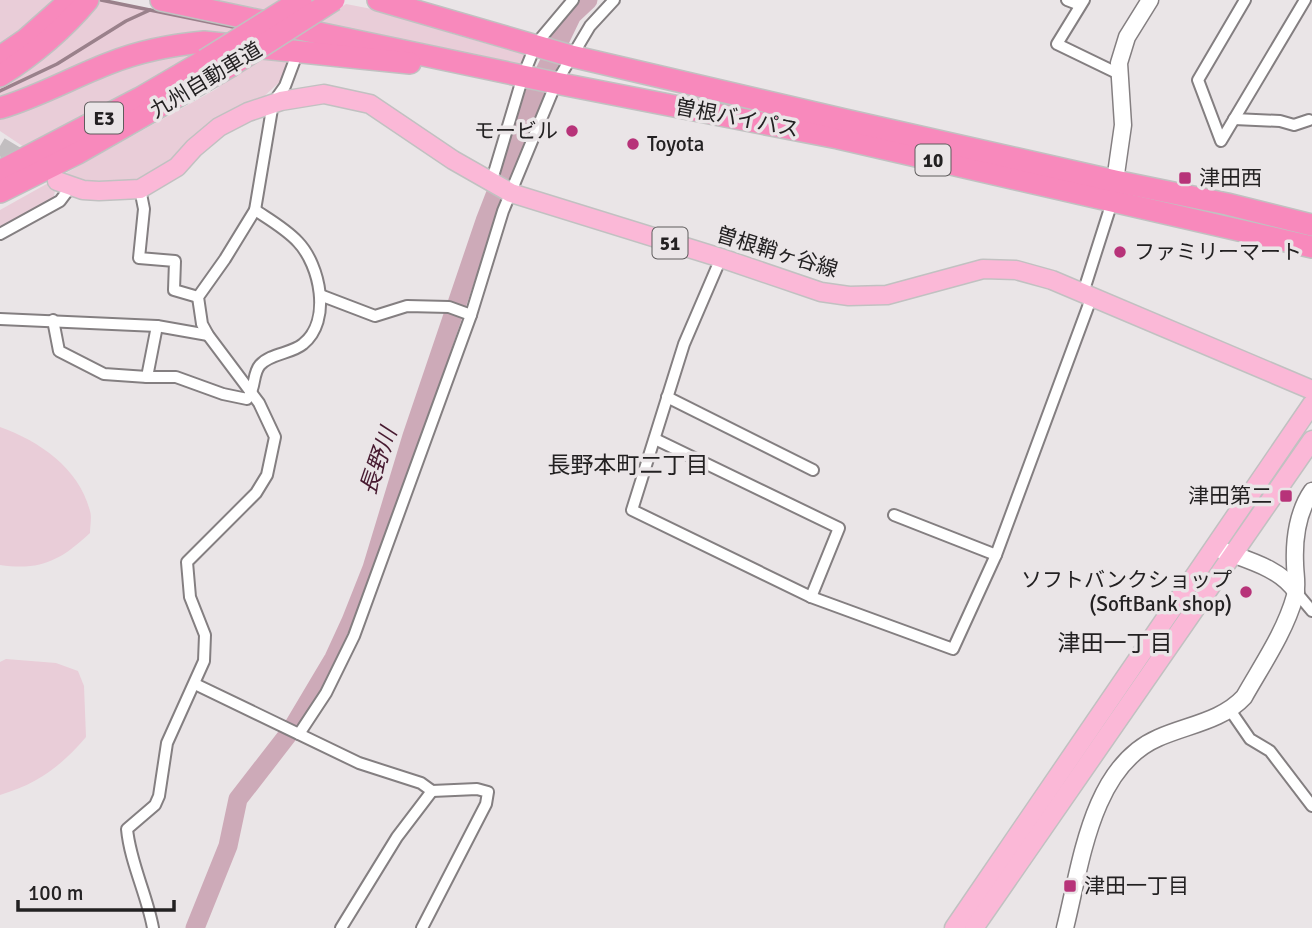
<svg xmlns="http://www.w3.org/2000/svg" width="1312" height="928" font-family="Signika,'Noto Sans JP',sans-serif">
<rect width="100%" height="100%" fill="#eae5e7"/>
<g fill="#e9cdd8">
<polygon points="0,0 59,0 0,49"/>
<polygon points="96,0 106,0 241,27 227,34 0,99 0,83"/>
<polygon points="218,0 285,0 265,13"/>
<polygon points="346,4 408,16 453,34 527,55 524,66 316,23"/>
<polygon points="199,51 173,68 24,147 0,131 0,116 130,65"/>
<polygon points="267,54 292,57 284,78 261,99 145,184 53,187 55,191 53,200 0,232 0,210 218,88 228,78"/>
<path d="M 0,427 C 39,441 79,468 90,511 C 92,517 90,526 90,533 C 61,560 41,571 0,565 Z"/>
<path d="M 6,659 L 56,663 L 78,671 L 84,686 L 86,737 C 60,767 39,783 0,795 L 0,662 Z"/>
</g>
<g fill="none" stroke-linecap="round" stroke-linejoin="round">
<g stroke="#9a818b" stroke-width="3.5">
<polyline points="101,0 238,28"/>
<polyline points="0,91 57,64 126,21 150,10"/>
</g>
<polyline stroke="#cdaab8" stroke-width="19" points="195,928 228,846 238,799 290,732 334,658 351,621 372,568 412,436 485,221 536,90 572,15 588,0"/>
<polyline stroke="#c2bec0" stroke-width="18" stroke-dasharray="18 9" stroke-linecap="butt" points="0,146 30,164"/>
<defs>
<g id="street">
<polyline points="1067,0 1080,5"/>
<polyline points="1084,0 1057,44 1119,74"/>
<polyline points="1245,0 1198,80 1221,141 1305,0"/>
<polyline points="1234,119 1280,121 1294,125 1309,120"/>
<polyline points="491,183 523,76 536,44 573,0"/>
<polyline points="140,189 144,209 139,258 175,261 174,290 198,297"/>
<polyline points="0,234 60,201 72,185"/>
<polyline points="721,258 684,344 632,510 811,597 953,649 996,555 1092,296"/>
<polyline points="1083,293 1112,202"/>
<polyline points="320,295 375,316 407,306 449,307 471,315"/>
<polyline points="0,319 157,326 208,335"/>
<polyline points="53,320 59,351 104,374 147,377"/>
<path d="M 157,326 L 147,377 L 176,377 L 223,394 L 247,399 C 256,389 252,374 260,365 C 271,353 291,354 303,344 C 332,321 320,265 298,242 C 286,229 270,220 255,210"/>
<polyline points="667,397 813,470"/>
<polyline points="655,439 839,528 811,597"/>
<polyline points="894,515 996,555"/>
<polyline points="1296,592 1312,611"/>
<polyline points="195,684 359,763 421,783 432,791 477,789 488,792 486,804 422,928"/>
<polyline points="1230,710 1250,739 1270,751 1312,806"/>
<polyline points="299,734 326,693 354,636 471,315 503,211 556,83 590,26 614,0"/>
<path d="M 153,928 C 147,895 130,862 127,829 L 155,805 L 159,796 L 167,743 L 204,661 L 205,635 L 190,597 L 187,562 L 256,493 L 267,475 L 275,437 L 259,403 L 208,335 L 202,324 L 198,297 L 225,259 L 255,210 L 273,103 L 285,86 L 294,62"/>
<polyline points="341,928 397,837 432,791"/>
</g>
<g id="secondary">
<polyline points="1115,181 1123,125 1119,63 1127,37 1150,0"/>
<path d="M 1221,550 C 1247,560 1280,568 1296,592"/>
<path d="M 1065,928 C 1081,865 1091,767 1158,738 C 1187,725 1222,721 1244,697 C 1262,665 1285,632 1295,596 C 1298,585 1295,574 1295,563 C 1294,539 1298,511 1312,491"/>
</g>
<g id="primary">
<polyline points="57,181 83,190 99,191 140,189 177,167 194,148 219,127 248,112 281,101 324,94 370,104 453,160 511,193 721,258 821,292 849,296 887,295 983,269 1016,270 1052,280 1312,390"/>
<polyline points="954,928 1312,404"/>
<polyline points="974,928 1312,440"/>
</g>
<g id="highway">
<polyline points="161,0 556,83 838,138 1312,247"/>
<polyline points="378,0 571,56 845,120 1115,181 1227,204 1312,225"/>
<polyline points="0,57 25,40 69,1"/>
<path d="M 0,76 C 33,55 63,30 88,0"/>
<path d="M 0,108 C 38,97 73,77 110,63 C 140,51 171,45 204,42 L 410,63"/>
<polyline points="0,171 140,98 205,60"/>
<polyline points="0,192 78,153 229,67"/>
</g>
</defs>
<use href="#street" stroke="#847f81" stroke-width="14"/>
<use href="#secondary" stroke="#847f81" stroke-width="19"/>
<use href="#primary" stroke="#c1c1c1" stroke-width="21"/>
<use href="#highway" stroke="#c1c1c1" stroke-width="24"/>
<use href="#street" stroke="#fff" stroke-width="10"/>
<use href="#secondary" stroke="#fff" stroke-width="16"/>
<use href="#primary" stroke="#fbb8d7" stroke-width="18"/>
<use href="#highway" stroke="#f889bc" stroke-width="21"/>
<defs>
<g id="highway-bridge">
<polyline points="205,60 301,0"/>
<polyline points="229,67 334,0"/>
</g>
</defs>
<use href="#highway-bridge" stroke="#c1c1c1" stroke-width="24" stroke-linecap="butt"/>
<use href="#highway-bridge" stroke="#f889bc" stroke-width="21"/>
</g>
<g fill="#b73379" stroke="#eae5e7" stroke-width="2.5">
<circle cx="572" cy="131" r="7"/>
<circle cx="633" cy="144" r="7"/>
<rect x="1178" y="171" width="14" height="14" rx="3.5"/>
<circle cx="1120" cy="252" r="7"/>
<rect x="1279" y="489" width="14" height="14" rx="3.5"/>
<circle cx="1246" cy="592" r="7"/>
<rect x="1063" y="879" width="14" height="14" rx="3.5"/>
</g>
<g text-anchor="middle" stroke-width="7" stroke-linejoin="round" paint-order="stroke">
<g fill="#eae5e7" stroke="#5f5c5d" stroke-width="2">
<rect x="85" y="102.5" width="38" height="31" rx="5"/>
<rect x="915.5" y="144.5" width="35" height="31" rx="5"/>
<rect x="652.5" y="227.5" width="35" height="31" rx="5"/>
</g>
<g font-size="19" font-weight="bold" fill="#232122">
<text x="104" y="125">E3</text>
<text x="933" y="167">10</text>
<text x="670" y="250">51</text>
</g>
<g font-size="21" fill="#232122" stroke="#eae5e7">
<text transform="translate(206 80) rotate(-31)" y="7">九州自動車道</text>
<text transform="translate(737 118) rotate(11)" y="7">曽根バイパス</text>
<text transform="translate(777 252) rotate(17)" y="7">曽根鞘ヶ谷線</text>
</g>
<g font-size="21" fill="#232122" stroke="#eae5e7" text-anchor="start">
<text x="558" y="138" text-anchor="end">モービル</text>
<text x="647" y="151">Toyota</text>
<text x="1199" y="185">津田西</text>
<text x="1134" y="259">ファミリーマート</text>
<text x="1272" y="503" text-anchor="end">津田第二</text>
<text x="1232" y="587" text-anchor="end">ソフトバンクショップ<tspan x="1232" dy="24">(SoftBank shop)</tspan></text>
<text x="1084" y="893">津田一丁目</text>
</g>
<g font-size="23" font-style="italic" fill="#471a30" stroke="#eae5e7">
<text transform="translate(378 461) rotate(-71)" y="8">長野川</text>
</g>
<g font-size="23" fill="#232122" stroke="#eae5e7">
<text x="628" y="473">長野本町二丁目</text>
<text x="1115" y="651">津田一丁目</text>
</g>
</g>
<path d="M18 900v10h156v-10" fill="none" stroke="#232122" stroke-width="3.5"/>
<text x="28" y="900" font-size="21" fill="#232122" stroke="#eae5e7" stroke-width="5" paint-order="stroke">100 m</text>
</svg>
